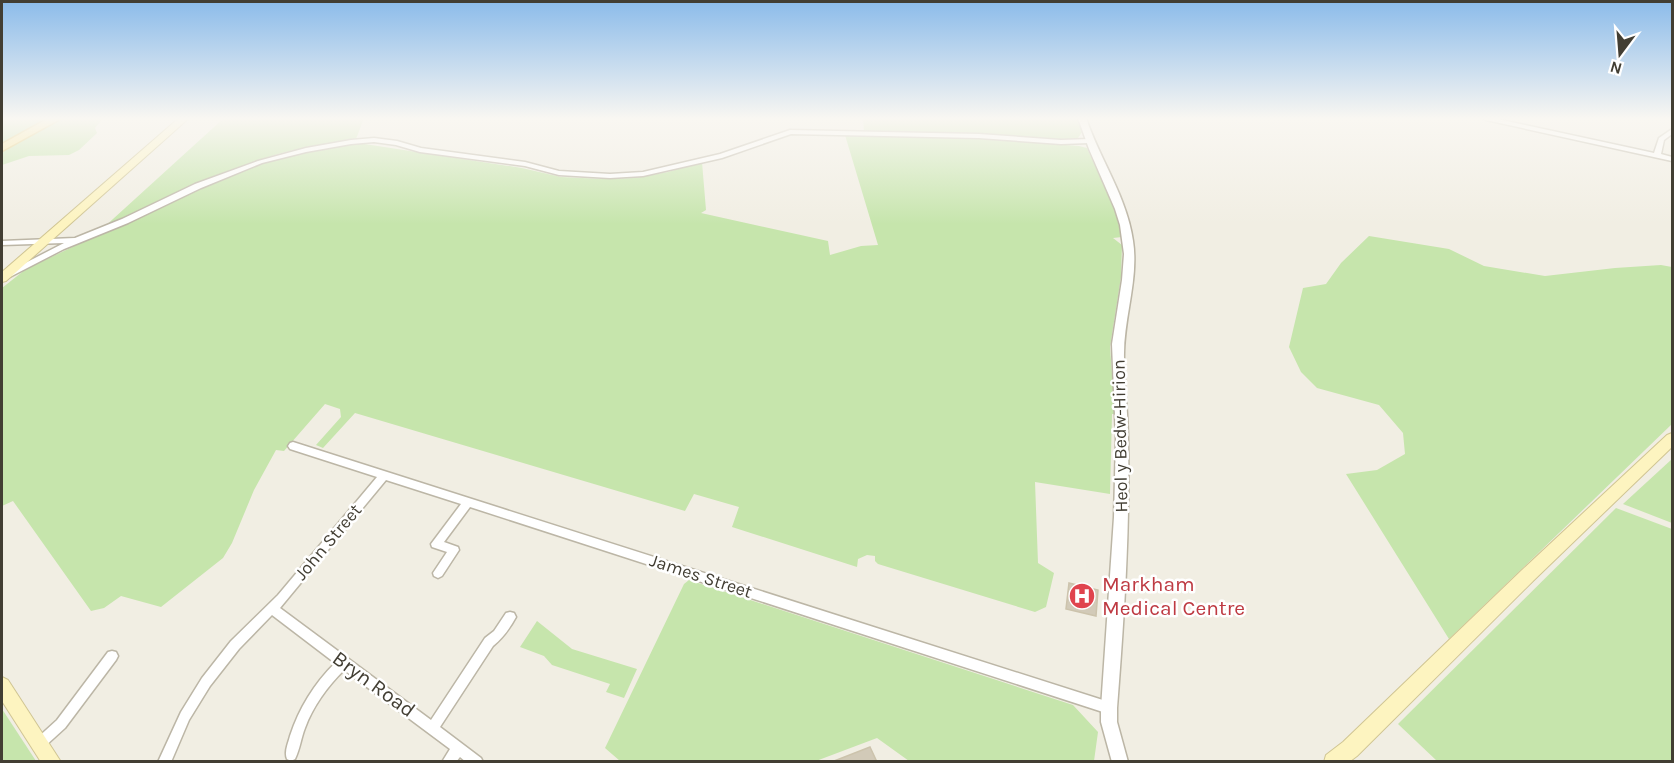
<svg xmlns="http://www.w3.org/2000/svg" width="1674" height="763" font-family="Karla,sans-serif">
<rect width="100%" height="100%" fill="#f1eee3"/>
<g fill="#c6e5ac">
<polygon points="2,118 51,118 2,145"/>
<polygon points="62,118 103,118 95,128 97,133 79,150 69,155 29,156 2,165 2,152"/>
<path d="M 224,118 L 364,118 L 356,139 C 322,144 286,150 253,162 C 201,181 152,206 102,229 Z"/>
<polygon points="863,118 1077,118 1082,132 1078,138 1061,140 977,134 864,131"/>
<polygon points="845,135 979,138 1079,146 1087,148 1114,208 1122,237 1113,238 1122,245 1121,277 1110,347 1115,414 1112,414 1110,494 1035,482 1038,563 1054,573 1046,607 1035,612 878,564 875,561 875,556 867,555 858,559 857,567 732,527 739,507 694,494 685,511 355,413 323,448 316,445 341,417 340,409 325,404 284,451 276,450 254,490 232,543 223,558 161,607 121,596 104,608 91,611 13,501 2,506 2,288 26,269 180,196 261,163 307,152 358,143 522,168 561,177 603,179 635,178 668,172 702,162 706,210 701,213 828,241 830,255 861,246 878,245"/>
<polygon points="1369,236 1449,249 1484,266 1545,276 1615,268 1661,265 1672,267 1672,424 1449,639 1346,474 1377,470 1405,454 1403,433 1379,405 1317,388 1301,372 1289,347 1303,288 1326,284 1341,263"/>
<polygon points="1672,459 1672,523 1623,504"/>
<polygon points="1616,508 1672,529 1672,761 1437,761 1398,724"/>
<polygon points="689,580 1073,705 1098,732 1094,761 909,761 877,738 816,761 620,761 605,748 684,584"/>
<polygon points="537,621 572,649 637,669 624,698 606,692 610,684 552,665 544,656 520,647"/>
<polygon points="2,709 36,761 2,761"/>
</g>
<g fill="#d2cab8" stroke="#ccc3ac" stroke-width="1.5">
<polygon points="1069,583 1098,590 1096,616 1066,609"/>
<polygon points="870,747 877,762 834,762 834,761"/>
</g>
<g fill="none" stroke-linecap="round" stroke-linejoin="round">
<defs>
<g id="minor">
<polygon points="1483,118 1493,118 1654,153 1659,138 1672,129 1672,134 1664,140 1661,154 1672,157 1672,161 1486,120"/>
<polygon points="790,130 979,134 1061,140 1089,139 1092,141 1089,143 1061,144 979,138 791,134 722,158 643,176 610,178 559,175 525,166 420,152 396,145 374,142 351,144 306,152 262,163 201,188 128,223 64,249 2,281 2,275 64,243 2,245 2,241 75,238 122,219 195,184 258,161 306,148 351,140 374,138 397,141 421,148 525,162 559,171 610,174 643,172 720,154"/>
<path d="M 293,442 L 1109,702 L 1113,704 L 1115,708 L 1113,712 L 1109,714 L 470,507 L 444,542 L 458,547 L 459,550 L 442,576 L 438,578 L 434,576 L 433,573 L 447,552 L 432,547 L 431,544 L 461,504 L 386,480 L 280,608 L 431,720 L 485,638 L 494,631 L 506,613 L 510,612 L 514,613 L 516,617 C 510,628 503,638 493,646 L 440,727 L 481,758 L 483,762 L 466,762 L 460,757 L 456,762 L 442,762 L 450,749 L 344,670 C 328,686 313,706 305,728 C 301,738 300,749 295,759 L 291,761 L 287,759 C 284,752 288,744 290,736 C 299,708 314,684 335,663 L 272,615 L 239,649 L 210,686 L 189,720 L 171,762 L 158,762 L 181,712 L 202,678 L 231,641 L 278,595 L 377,477 L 290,449 L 288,446 L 290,443 Z"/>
<polygon points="112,651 116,652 118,656 116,660 65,728 43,748 39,750 35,748 33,744 35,740 57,720 108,652"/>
</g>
<path id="tertiary" d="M 1078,118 L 1086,118 C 1100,160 1127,197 1133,241 C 1139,280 1123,319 1124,358 C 1124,386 1128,413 1128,440 C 1130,529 1124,619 1117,708 L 1117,722 L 1128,762 L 1112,762 L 1101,722 L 1101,708 L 1114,517 L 1116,439 L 1112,344 L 1122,280 L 1124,254 L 1120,225 L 1115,209 L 1089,149 Z"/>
<g id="secondary">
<polygon points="179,118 189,118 6,281 2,282 2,272"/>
<polygon points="1672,433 1672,447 1534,580 1357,756 1349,762 1324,762 1326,755 1343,742 1522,570 1667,435"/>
<polygon points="2,677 8,680 61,762 41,762 2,701"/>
</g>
<polygon id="primary" points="49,118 62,118 2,151 2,144"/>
</defs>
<use href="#minor" stroke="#bcb6a6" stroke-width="3"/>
<use href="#tertiary" stroke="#bcb6a6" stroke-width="3"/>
<use href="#secondary" stroke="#d0c593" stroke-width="2"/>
<use href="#primary" stroke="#e0c562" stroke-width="3"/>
<use href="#minor" fill="#fff" fill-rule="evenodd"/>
<use href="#tertiary" fill="#fff" fill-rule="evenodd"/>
<use href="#secondary" fill="#fdf4c0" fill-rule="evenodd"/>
<use href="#primary" fill="#fbe791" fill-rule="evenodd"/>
</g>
<linearGradient id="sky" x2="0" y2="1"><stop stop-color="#8bbbea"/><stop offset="0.53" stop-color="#f9f7f2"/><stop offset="1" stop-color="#f9f7f2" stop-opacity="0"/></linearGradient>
<rect width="1674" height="224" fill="url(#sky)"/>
<defs>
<symbol id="hospital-disc" viewBox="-11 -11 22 22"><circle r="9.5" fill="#e0444e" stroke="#fff"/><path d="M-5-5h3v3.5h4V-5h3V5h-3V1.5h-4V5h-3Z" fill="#fff"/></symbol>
</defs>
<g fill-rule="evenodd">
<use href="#hospital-disc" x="1067" y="581" width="30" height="30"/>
</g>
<g text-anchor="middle" stroke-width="5" stroke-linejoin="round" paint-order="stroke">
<g font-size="18" fill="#423e33" stroke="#fff">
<text transform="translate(1120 436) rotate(-91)" y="6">Heol y Bedw-Hirion</text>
<text transform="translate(328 542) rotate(-50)" y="6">John Street</text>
<text transform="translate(701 576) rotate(18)" y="6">James Street</text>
</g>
<g font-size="21" fill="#be3a42" stroke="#fff" text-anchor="start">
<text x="1102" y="591">Markham<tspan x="1102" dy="24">Medical Centre</tspan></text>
</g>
<g font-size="21" fill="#423e33" stroke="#fff">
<text transform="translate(374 684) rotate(36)" y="7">Bryn Road</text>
</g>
</g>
<rect width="1674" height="763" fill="none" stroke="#423e33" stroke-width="6"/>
<g transform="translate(1620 54) rotate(196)" stroke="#ffffff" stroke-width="4.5" paint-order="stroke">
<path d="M0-4.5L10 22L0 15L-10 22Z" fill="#423e33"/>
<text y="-9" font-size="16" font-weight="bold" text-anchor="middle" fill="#423e33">N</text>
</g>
</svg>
